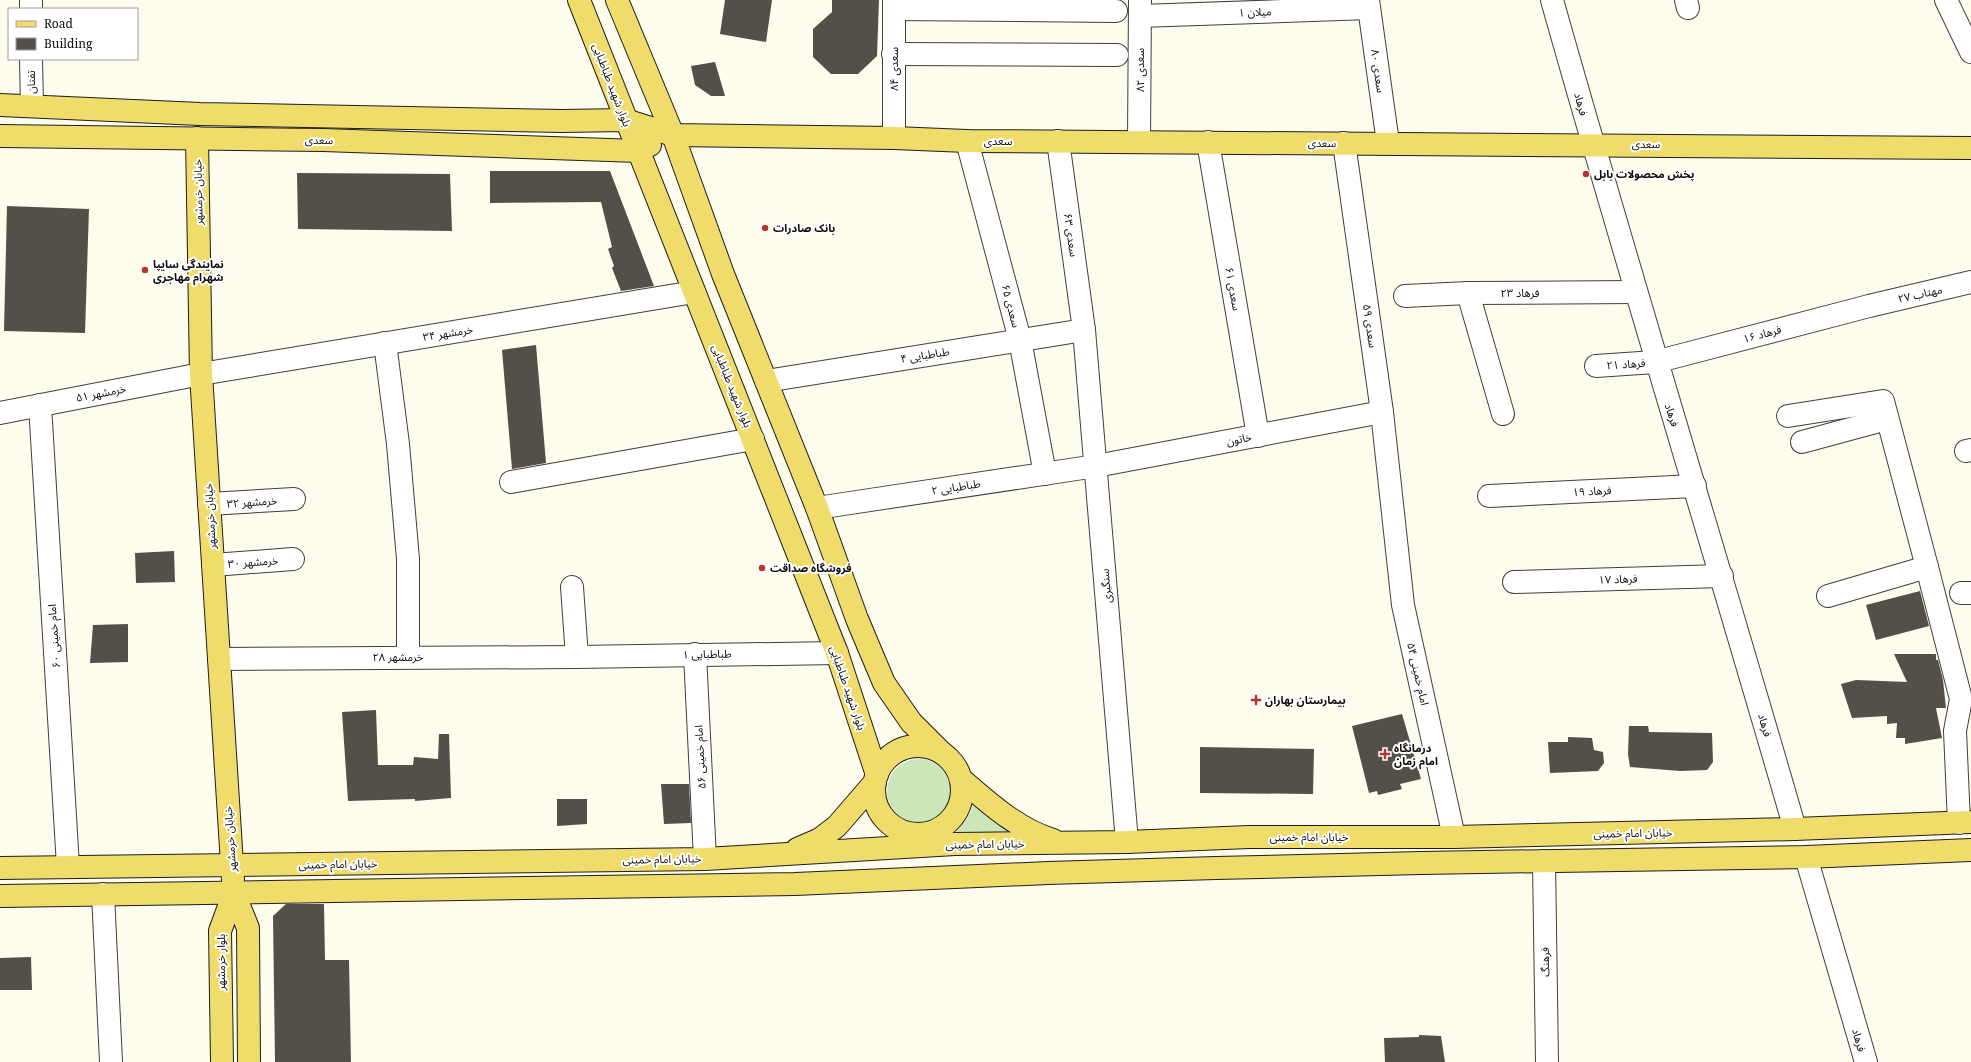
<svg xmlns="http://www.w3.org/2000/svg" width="1971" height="1062" font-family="'Noto Serif','Noto Sans Arabic',serif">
<rect width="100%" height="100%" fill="#fefced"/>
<g fill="#cce6b9">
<circle cx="919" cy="791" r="32"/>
<path d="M 974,798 L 1018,836 L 991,840 L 955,833 C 967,819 971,817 974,798 Z"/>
</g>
<g fill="#544f49">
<polygon points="725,0 772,0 766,42 720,34"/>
<polygon points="832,0 879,0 877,56 858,74 831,74 813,57 813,29 832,12"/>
<polygon points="715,62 725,96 711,96 695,85 691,66"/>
<polygon points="490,171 610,171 654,286 621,291 612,268 614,266 608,249 612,247 601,202 490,203"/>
<polygon points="297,173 450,174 452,231 298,229"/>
<polygon points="7,206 89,209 85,333 4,331"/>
<polygon points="536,345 546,463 512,469 502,350"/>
<polygon points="174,551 175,582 136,583 135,553"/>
<polygon points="1920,591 1929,626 1876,640 1866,605"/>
<polygon points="128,624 128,662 90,663 93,625"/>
<polygon points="1894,654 1936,654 1936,660 1938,660 1943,680 1946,708 1936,708 1942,738 1905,744 1905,738 1896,738 1897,723 1887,724 1887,716 1852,718 1841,684 1856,680 1907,682"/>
<polygon points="376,710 378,765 413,765 414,757 438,759 439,734 449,734 451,798 415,801 415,799 348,801 342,712"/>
<polygon points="1402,714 1421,779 1400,784 1402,789 1378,795 1377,791 1369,793 1352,726"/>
<polygon points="1629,726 1648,726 1649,732 1712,733 1713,762 1707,770 1680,771 1630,767 1628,754"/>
<polygon points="1568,737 1592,738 1594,750 1603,752 1604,763 1598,771 1550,773 1548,742 1568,742"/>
<polygon points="1200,747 1314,749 1313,794 1200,793"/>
<polygon points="661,784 689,784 691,823 664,824"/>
<polygon points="557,799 587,799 587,824 557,826"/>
<polygon points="286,904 324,904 325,960 349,960 351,1062 275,1062 273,916"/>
<polygon points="31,957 32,990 0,990 0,958"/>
<polygon points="1419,1035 1441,1036 1445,1062 1385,1062 1384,1038 1419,1037"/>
</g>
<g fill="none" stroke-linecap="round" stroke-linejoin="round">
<defs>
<g id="minor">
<polyline points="31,0 31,9"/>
<polyline points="894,0 894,138"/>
<polyline points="1368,0 1388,143"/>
<path d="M 1552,0 C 1630,277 1715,552 1795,829"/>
<polyline points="1686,0 1688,8"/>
<polyline points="1946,0 1971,52"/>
<polyline points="894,9 1116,11"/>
<polyline points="1140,16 1369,8"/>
<polyline points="893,54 1117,55"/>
<polyline points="31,59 32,106"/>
<polyline points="967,141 1020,340 1045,474"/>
<polyline points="1058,141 1084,330 1127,842"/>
<polyline points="1139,141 1140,0"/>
<polyline points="1208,142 1258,436"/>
<polyline points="1344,143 1382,412 1403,605 1454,837"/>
<polyline points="1468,293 1503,414"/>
<polyline points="1405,296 1468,293 1636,292"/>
<polyline points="385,343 398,444 408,559 408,657"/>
<polyline points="1596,366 1655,362 1869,306 1971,282"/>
<polyline points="766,381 1084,330"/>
<polyline points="40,405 68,866"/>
<polyline points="0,413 201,374 694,292"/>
<polyline points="1788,416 1883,401 1927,567"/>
<polyline points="1802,442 1887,419"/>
<polyline points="1966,451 1971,450"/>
<polyline points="511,482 753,439"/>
<polyline points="1489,496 1695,486"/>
<polyline points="209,504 294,499"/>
<polyline points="817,508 1096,466 1382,412"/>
<polyline points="213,565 293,559"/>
<polyline points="1514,582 1722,576"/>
<polyline points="572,587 577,657"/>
<polyline points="1961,593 1971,593"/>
<polyline points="1828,596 1927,567 1961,699 1955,731 1959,823"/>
<polyline points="695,654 705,859"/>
<polyline points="219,659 577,657 837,653"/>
<polyline points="1806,857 1866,1062"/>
<polyline points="1544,861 1547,1062"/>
<polyline points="103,894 111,1062"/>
</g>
<g id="major">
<polyline points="579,0 837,653 877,775"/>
<polyline points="617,0 673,135 723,274 817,508 857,619 884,683 911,722 942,753"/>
<polyline points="0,105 200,114 562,121 625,120 673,135 894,138 967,141 1971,148"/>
<polyline points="0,136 323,140 638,151 650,145"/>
<polyline points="197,138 201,374 233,880"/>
<circle cx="918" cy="790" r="44"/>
<path d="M 961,779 C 989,803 1017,829 1053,840"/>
<polyline points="797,849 820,839 837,826 875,782"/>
<polyline points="0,868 705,859 955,844 1127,842 1249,837 1454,837 1795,829 1971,822"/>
<polyline points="0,896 795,884 1048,873 1216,868 1421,863 1806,857 1971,850"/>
<polyline points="222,1062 220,931 234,893 248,928 249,1062"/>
</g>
</defs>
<use href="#minor" stroke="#3f3f3f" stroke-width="24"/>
<use href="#major" stroke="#1d1d1d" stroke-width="24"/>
<use href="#minor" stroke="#fff" stroke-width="22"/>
<use href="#major" stroke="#efdc6b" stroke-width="22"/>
</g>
<g fill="#b3352e" stroke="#fff" stroke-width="1.5">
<circle cx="1586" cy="174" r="4"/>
<circle cx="765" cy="228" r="4"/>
<circle cx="145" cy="270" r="4"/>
<circle cx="762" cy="568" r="4"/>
<path d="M1254 694h4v4h4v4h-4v4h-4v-4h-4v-4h4z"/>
<path d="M1383 748h4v4h4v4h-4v4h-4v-4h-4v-4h4z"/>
</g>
<g text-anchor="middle" stroke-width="4" stroke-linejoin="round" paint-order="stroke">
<g font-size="11" fill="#0c0c0c" stroke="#fff">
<text transform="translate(1255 12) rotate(-2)" y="4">میلان ۱</text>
<text transform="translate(894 69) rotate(-90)" y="4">سعدی ۸۴</text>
<text transform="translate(1140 70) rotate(-90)" y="4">سعدی ۸۲</text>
<text transform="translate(1378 71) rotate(82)" y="4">سعدی ۸۰</text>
<text transform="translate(31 82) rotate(-91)" y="4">تفتان</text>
<text transform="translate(612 85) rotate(69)" y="4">بلوار شهید طباطبایی</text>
<text transform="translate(1581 104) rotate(74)" y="4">فرهاد</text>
<text transform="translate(319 140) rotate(1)" y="4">سعدی</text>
<text x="998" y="145">سعدی</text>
<text transform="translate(1322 143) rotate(1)" y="4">سعدی</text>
<text transform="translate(1646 144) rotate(1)" y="4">سعدی</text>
<text transform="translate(198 192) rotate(-91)" y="4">خیابان خرمشهر</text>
<text transform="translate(1071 235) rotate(82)" y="4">سعدی ۶۳</text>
<text transform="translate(1233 289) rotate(80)" y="4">سعدی ۶۱</text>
<text x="1520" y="297">فرهاد ۲۳</text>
<text transform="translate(1920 294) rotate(-13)" y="4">مهتاب ۲۷</text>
<text transform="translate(1011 306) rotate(75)" y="4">سعدی ۶۵</text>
<text transform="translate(1370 326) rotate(82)" y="4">سعدی ۵۹</text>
<text transform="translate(448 333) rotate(-9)" y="4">خرمشهر ۳۴</text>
<text transform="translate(1762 334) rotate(-15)" y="4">فرهاد ۱۶</text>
<text transform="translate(925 355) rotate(-9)" y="4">طباطبایی ۴</text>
<text transform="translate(1626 364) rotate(-4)" y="4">فرهاد ۲۱</text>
<text transform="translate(732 386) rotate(68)" y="4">بلوار شهید طباطبایی</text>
<text transform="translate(101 393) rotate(-11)" y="4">خرمشهر ۵۱</text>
<text transform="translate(1672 415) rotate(72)" y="4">فرهاد</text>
<text transform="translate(1239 439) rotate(-11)" y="4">خاتون</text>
<text transform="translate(956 487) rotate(-9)" y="4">طباطبایی ۲</text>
<text transform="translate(1592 491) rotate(-3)" y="4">فرهاد ۱۹</text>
<text transform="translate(252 502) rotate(-4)" y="4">خرمشهر ۳۲</text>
<text transform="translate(210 516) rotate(-93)" y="4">خیابان خرمشهر</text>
<text transform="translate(253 562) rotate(-4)" y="4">خرمشهر ۳۰</text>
<text transform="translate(1618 579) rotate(-2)" y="4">فرهاد ۱۷</text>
<text transform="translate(1106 586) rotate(-95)" y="4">سنگبری</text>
<text transform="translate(54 636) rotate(-94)" y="4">امام خمینی ۶۰</text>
<text transform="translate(707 654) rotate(-1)" y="4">طباطبایی ۱</text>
<text x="398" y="661">خرمشهر ۲۸</text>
<text transform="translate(1418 674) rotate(77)" y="4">امام خمینی ۵۴</text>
<text transform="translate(848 688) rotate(71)" y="4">بلوار شهید طباطبایی</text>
<text transform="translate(1765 725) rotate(74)" y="4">فرهاد</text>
<text transform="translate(700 757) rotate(-93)" y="4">امام خمینی ۵۶</text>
<text transform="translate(1633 833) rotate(-1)" y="4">خیابان امام خمینی</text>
<text x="1309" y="841">خیابان امام خمینی</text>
<text transform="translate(230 839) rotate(-94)" y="4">خیابان خرمشهر</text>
<text transform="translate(985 844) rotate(-1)" y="4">خیابان امام خمینی</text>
<text transform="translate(662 859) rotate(-1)" y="4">خیابان امام خمینی</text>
<text transform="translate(338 864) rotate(-1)" y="4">خیابان امام خمینی</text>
<text transform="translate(221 962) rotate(-90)" y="4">بلوار خرمشهر</text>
<text transform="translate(1545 962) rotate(-91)" y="4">فرهنگ</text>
<text transform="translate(1859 1040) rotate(74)" y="4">فرهاد</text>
</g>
<g font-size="11" font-weight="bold" fill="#0c0c0c" stroke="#fff" text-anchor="start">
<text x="1594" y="178">پخش محصولات بابل</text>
<text x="773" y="232">بانک صادرات</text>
<text x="153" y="268">نمایندگی سایپا<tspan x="153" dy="13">شهرام مهاجری</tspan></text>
<text x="770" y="572">فروشگاه صداقت</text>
<text x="1265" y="704">بیمارستان بهاران</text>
<text x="1394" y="752">درمانگاه<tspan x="1394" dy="13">امام زمان</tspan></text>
</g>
</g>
<rect x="8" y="8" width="130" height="52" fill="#ffffff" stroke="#9e9e9e"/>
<rect x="16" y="21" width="20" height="6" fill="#efdc6b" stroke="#9e9e9e"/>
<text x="44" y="28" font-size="12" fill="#0c0c0c">Road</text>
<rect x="16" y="38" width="20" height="12" fill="#544f49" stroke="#9e9e9e"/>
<text x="44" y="48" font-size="12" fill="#0c0c0c">Building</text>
</svg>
